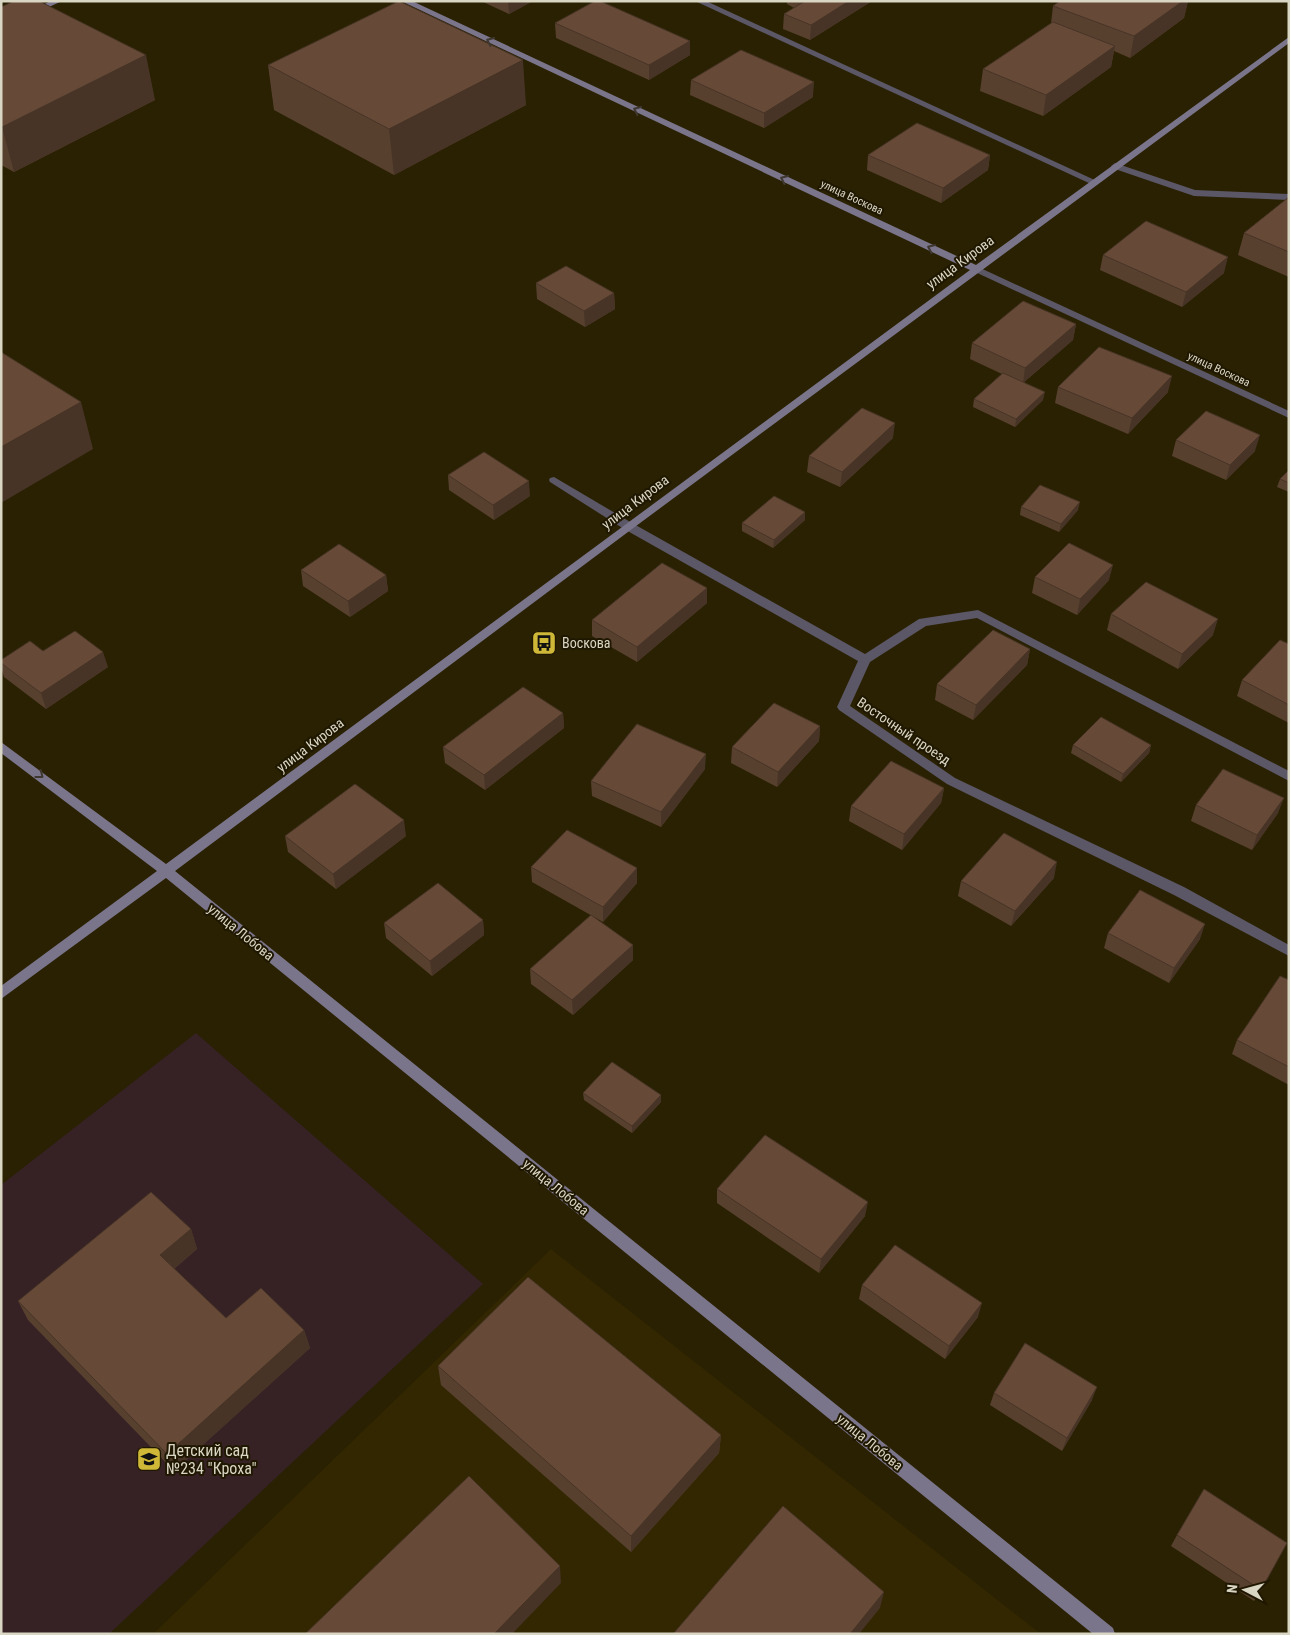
<svg xmlns="http://www.w3.org/2000/svg" width="1290" height="1635" font-family="'Roboto Condensed',sans-serif">
<rect width="100%" height="100%" fill="#292102"/>
<polygon fill="#322700" points="551,1249 1041,1634 153,1634"/>
<polygon fill="#362225" points="196,1033 483,1284 109,1634 1,1634 1,1185"/>
<g fill="none" stroke-linecap="round" stroke-linejoin="round">
<g fill="#5b5766" fill-rule="evenodd">
<polygon points="695,1 706,1 1099,182 1091,184"/>
<polygon points="1115,163 1195,190 1289,194 1289,200 1194,196 1112,168 1111,166"/>
</g>
<g fill="#5b5766" fill-rule="evenodd">
<polygon points="976,266 1289,411 1289,418 973,271 973,267"/>
<polygon points="554,477 632,523 865,654 919,619 978,610 1289,771 1289,781 977,618 926,626 870,662 850,706 955,778 1184,887 1289,945 1289,956 1174,895 947,784 839,710 837,707 858,661 624,529 550,482 549,480 550,478"/>
</g>
<g fill="#7b758c" fill-rule="evenodd">
<polygon points="51,1 62,1 1,29 1,24"/>
<polygon points="401,1 412,1 976,265 1289,37 1289,43 632,529 175,871 1113,1628 1115,1634 1093,1634 166,878 1,999 1,986 157,871 1,753 1,742 166,864 970,270"/>
</g>
</g>
<g fill="#58402f">
<polygon points="481,1 533,1 509,14"/>
<polygon points="787,1 872,1 810,40 783,29 784,14 794,8 787,4"/>
<polygon points="1060,1 1188,1 1184,18 1130,58 1114,51 1111,67 1043,116 980,91 983,69 1051,23 1053,6"/>
<polygon points="1,7 155,100 14,172 1,165"/>
<polygon points="555,23 690,41 690,55 649,80 556,38"/>
<polygon points="268,65 526,105 394,175 274,110"/>
<polygon points="691,80 813,97 764,128 690,95"/>
<polygon points="868,155 990,155 988,170 941,203 867,170"/>
<polygon points="1289,197 1289,277 1238,255 1244,233"/>
<polygon points="1103,255 1224,273 1182,307 1100,270"/>
<polygon points="536,283 614,293 615,309 585,327 537,299"/>
<polygon points="1076,324 1073,340 1023,383 1043,400 1015,427 973,407 974,399 1002,374 970,359 972,343"/>
<polygon points="1058,387 1168,392 1128,434 1055,403"/>
<polygon points="893,438 840,487 807,472 809,456"/>
<polygon points="1176,440 1255,451 1226,480 1172,456"/>
<polygon points="1289,470 1289,492 1277,487 1280,479"/>
<polygon points="448,475 530,496 494,520 449,490"/>
<polygon points="1021,507 1078,510 1059,532 1020,515"/>
<polygon points="805,520 773,548 742,531 742,523"/>
<polygon points="301,570 386,575 388,591 350,617 303,586"/>
<polygon points="1035,577 1109,580 1077,615 1032,593"/>
<polygon points="707,588 707,603 637,662 592,636 592,620"/>
<polygon points="1111,614 1213,635 1178,669 1107,630"/>
<polygon points="1289,644 1289,723 1237,696 1242,680"/>
<polygon points="1030,649 1027,665 973,720 935,700 937,684"/>
<polygon points="43,651 108,667 46,709 4,677 1,667 1,660"/>
<polygon points="563,713 564,728 485,790 445,763 443,747"/>
<polygon points="820,726 819,741 777,787 731,763 732,747"/>
<polygon points="1073,745 1151,745 1149,753 1121,782 1071,753"/>
<polygon points="705,769 661,827 592,796 591,781"/>
<polygon points="944,788 941,803 902,850 849,821 851,806"/>
<polygon points="1196,805 1278,813 1252,850 1191,821"/>
<polygon points="285,836 406,836 336,889 288,852"/>
<polygon points="531,867 637,868 637,883 603,922 532,882"/>
<polygon points="1054,878 1011,926 958,896 961,881"/>
<polygon points="483,920 484,935 432,976 386,938 384,923"/>
<polygon points="1108,933 1200,939 1169,983 1104,948"/>
<polygon points="633,945 633,960 573,1015 531,984 530,969"/>
<polygon points="1289,980 1289,1085 1232,1054 1237,1040"/>
<polygon points="583,1093 661,1102 632,1133 584,1100"/>
<polygon points="717,1189 865,1216 819,1273 717,1203"/>
<polygon points="191,1229 197,1249 174,1269 226,1318 304,1330 310,1348 174,1471 28,1320 18,1301"/>
<polygon points="862,1285 978,1317 945,1359 859,1299"/>
<polygon points="438,1366 721,1435 719,1453 631,1552 441,1385"/>
<polygon points="994,1393 1092,1400 1062,1451 990,1405"/>
<polygon points="1177,1535 1261,1590 1254,1601 1171,1546"/>
</g>
<g fill="#473426">
<polygon points="508,1 533,1 509,14"/>
<polygon points="849,1 872,1 810,40 811,25"/>
<polygon points="1183,1 1188,1 1184,18 1130,58 1134,36"/>
<polygon points="690,41 690,55 649,80 649,65"/>
<polygon points="1115,46 1111,67 1043,116 1046,95"/>
<polygon points="146,55 155,100 14,172 2,127"/>
<polygon points="523,60 526,105 394,175 389,129"/>
<polygon points="814,82 813,97 764,128 764,113"/>
<polygon points="990,155 988,170 941,203 943,188"/>
<polygon points="1228,257 1224,273 1182,307 1186,292"/>
<polygon points="614,293 615,309 585,327 584,311"/>
<polygon points="1076,324 1073,340 1023,383 1025,368"/>
<polygon points="1172,376 1168,392 1128,434 1132,418"/>
<polygon points="1045,392 1043,400 1015,427 1016,419"/>
<polygon points="81,402 93,449 1,503 1,447"/>
<polygon points="895,423 893,438 840,487 842,472"/>
<polygon points="1260,435 1255,451 1226,480 1230,465"/>
<polygon points="529,481 530,496 494,520 493,505"/>
<polygon points="1080,502 1078,510 1059,532 1061,524"/>
<polygon points="805,512 805,520 773,548 774,540"/>
<polygon points="1113,565 1109,580 1077,615 1080,599"/>
<polygon points="386,575 388,591 350,617 348,601"/>
<polygon points="707,588 707,603 637,662 637,647"/>
<polygon points="1218,619 1213,635 1178,669 1182,654"/>
<polygon points="1030,649 1027,665 973,720 976,705"/>
<polygon points="103,652 108,667 46,709 41,693"/>
<polygon points="563,713 564,728 485,790 484,775"/>
<polygon points="820,726 819,741 777,787 778,772"/>
<polygon points="1151,745 1149,753 1121,782 1123,774"/>
<polygon points="706,754 705,769 661,827 661,812"/>
<polygon points="944,788 941,803 902,850 904,834"/>
<polygon points="1284,798 1278,813 1252,850 1257,835"/>
<polygon points="404,820 406,836 336,889 333,874"/>
<polygon points="1057,862 1054,878 1011,926 1015,911"/>
<polygon points="637,868 637,883 603,922 603,907"/>
<polygon points="483,920 484,935 432,976 430,961"/>
<polygon points="1205,924 1200,939 1169,983 1174,968"/>
<polygon points="633,945 633,960 573,1015 572,1000"/>
<polygon points="661,1095 661,1102 632,1133 632,1126"/>
<polygon points="868,1202 865,1216 819,1273 821,1259"/>
<polygon points="191,1229 197,1249 167,1275 160,1255"/>
<polygon points="982,1303 978,1317 945,1359 949,1346"/>
<polygon points="304,1330 310,1348 174,1471 167,1454"/>
<polygon points="1097,1387 1092,1400 1062,1451 1067,1438"/>
<polygon points="721,1435 719,1453 631,1552 631,1536"/>
<polygon points="560,1566 561,1583 512,1634 494,1634"/>
<polygon points="884,1592 880,1608 859,1634 850,1634"/>
</g>
<g fill="#664a37" stroke="#473426">
<polygon points="14,1 39,1 146,55 2,127 1,126 1,7"/>
<polygon points="399,1 523,60 389,129 268,65"/>
<polygon points="595,1 600,1 690,41 649,65 555,23"/>
<polygon points="805,1 849,1 811,25 784,14"/>
<polygon points="1060,1 1183,1 1134,36 1053,6"/>
<polygon points="1053,22 1115,46 1046,95 983,69"/>
<polygon points="741,50 814,82 764,113 691,80"/>
<polygon points="917,123 990,155 943,188 868,155"/>
<polygon points="1289,197 1289,252 1244,233"/>
<polygon points="1146,221 1228,257 1186,292 1103,255"/>
<polygon points="566,266 614,293 584,311 536,283"/>
<polygon points="1023,301 1076,324 1025,368 972,343"/>
<polygon points="1099,347 1172,376 1132,418 1058,387"/>
<polygon points="1,352 81,402 1,447"/>
<polygon points="1003,373 1045,392 1016,419 974,399"/>
<polygon points="862,408 895,423 842,472 809,456"/>
<polygon points="1206,411 1260,435 1230,465 1176,440"/>
<polygon points="484,452 529,481 493,505 448,475"/>
<polygon points="1289,470 1289,483 1280,479"/>
<polygon points="1040,485 1080,502 1061,524 1021,507"/>
<polygon points="774,496 805,512 774,540 742,523"/>
<polygon points="1069,543 1113,565 1080,599 1035,577"/>
<polygon points="339,544 386,575 348,601 301,570"/>
<polygon points="662,563 707,588 637,647 592,620"/>
<polygon points="1146,582 1218,619 1182,654 1111,614"/>
<polygon points="993,630 1030,649 976,705 937,684"/>
<polygon points="75,631 103,652 41,693 1,663 1,660 30,641 43,651"/>
<polygon points="1280,640 1289,644 1289,705 1242,680"/>
<polygon points="523,687 563,713 484,775 443,747"/>
<polygon points="774,703 820,726 778,772 732,747"/>
<polygon points="1101,717 1151,745 1123,774 1073,745"/>
<polygon points="637,724 706,754 661,812 591,781"/>
<polygon points="891,761 944,788 904,834 851,806"/>
<polygon points="1223,769 1284,798 1257,835 1196,805"/>
<polygon points="355,784 404,820 333,874 285,836"/>
<polygon points="567,830 637,868 603,907 531,867"/>
<polygon points="1004,833 1057,862 1015,911 961,881"/>
<polygon points="438,883 483,920 430,961 384,923"/>
<polygon points="1140,890 1205,924 1174,968 1108,933"/>
<polygon points="591,915 633,945 572,1000 530,969"/>
<polygon points="1280,976 1289,980 1289,1067 1237,1040"/>
<polygon points="612,1062 661,1095 632,1126 583,1093"/>
<polygon points="765,1135 868,1202 821,1259 717,1189"/>
<polygon points="151,1192 191,1229 160,1255 226,1318 261,1288 304,1330 167,1454 18,1301"/>
<polygon points="895,1245 982,1303 949,1346 862,1285"/>
<polygon points="528,1277 721,1435 631,1536 438,1366"/>
<polygon points="1025,1343 1097,1387 1067,1438 994,1393"/>
<polygon points="469,1476 560,1566 494,1634 305,1634"/>
<polygon points="1204,1489 1287,1543 1261,1590 1177,1535"/>
<polygon points="783,1506 884,1592 850,1634 673,1634"/>
</g>
<defs><path id="oneway-chevron" d="M-2-3.5L2.5 0L-2 3.5" fill="none" stroke-width="1.6" stroke-linecap="round" stroke-linejoin="round" transform="scale(1.25)"/></defs>
<g stroke="#3f3831">
<use href="#oneway-chevron" transform="translate(490 41) rotate(-155)"/>
<use href="#oneway-chevron" transform="translate(637 110) rotate(-155)"/>
<use href="#oneway-chevron" transform="translate(784 179) rotate(-155)"/>
<use href="#oneway-chevron" transform="translate(931 248) rotate(-155)"/>
<use href="#oneway-chevron" transform="translate(40 775) rotate(37)"/>
</g>
<defs>
<symbol id="bus-square" viewBox="-11 -11 22 22"><rect x="-9" y="-9" width="18" height="18" rx="4" fill="#cfb837" stroke="#1f1700"/><path d="M-5-6H5V4H4V6H2V4H-2V6H-4V4H-5ZM-3.5-4V0h7V-4ZM-3.5 1.2v1.5H-2V1.2ZM2 1.2v1.5H3.5V1.2Z" fill="#111"/></symbol>
<symbol id="school-square" viewBox="-11 -11 22 22"><rect x="-9" y="-9" width="18" height="18" rx="4" fill="#cfb837" stroke="#1f1700"/><path d="M0-5L7-2L0 1L-7-2ZM-4 1L0 2.5L4 1V4Q0 6-4 4Z" fill="#111"/></symbol>
</defs>
<g fill-rule="evenodd">
<use href="#bus-square" x="530" y="629" width="28" height="28"/>
<use href="#school-square" x="135" y="1445" width="28" height="28"/>
</g>
<g text-anchor="middle" stroke-width="4" stroke-linejoin="round" paint-order="stroke">
<g font-size="11" fill="#dad6c4" stroke="#1f1700">
<text transform="translate(852 197) rotate(25)" y="4">улица Воскова</text>
<text transform="translate(1219 369) rotate(25)" y="4">улица Воскова</text>
</g>
<g font-size="14" fill="#dad6c4" stroke="#1f1700">
<text transform="translate(960 262) rotate(-36)" y="5">улица Кирова</text>
<text transform="translate(635 502) rotate(-37)" y="5">улица Кирова</text>
<text transform="translate(904 731) rotate(34)" y="5">Восточный проезд</text>
<text transform="translate(310 745) rotate(-37)" y="5">улица Кирова</text>
<text transform="translate(241 932) rotate(39)" y="5">улица Лобова</text>
<text transform="translate(556 1187) rotate(39)" y="5">улица Лобова</text>
<text transform="translate(870 1442) rotate(39)" y="5">улица Лобова</text>
</g>
<g font-size="14" fill="#dad6c4" stroke="#1f1700" text-anchor="start">
<text x="562" y="648">Воскова</text>
</g>
<g font-size="16" fill="#dad6c4" stroke="#1f1700" text-anchor="start">
<text x="166" y="1456">Детский сад<tspan x="166" dy="18">№234 "Кроха"</tspan></text>
</g>
</g>
<rect width="1290" height="1635" fill="none" stroke="#dad6c4" stroke-width="5"/>
<g transform="translate(1245 1590) rotate(276)" stroke="#1f1700" stroke-width="4" paint-order="stroke">
<path d="M0-4L9 19L0 12L-9 19Z" fill="#dad6c4"/>
<text y="-8" font-size="14" font-weight="bold" text-anchor="middle" fill="#dad6c4">N</text>
</g>
</svg>
